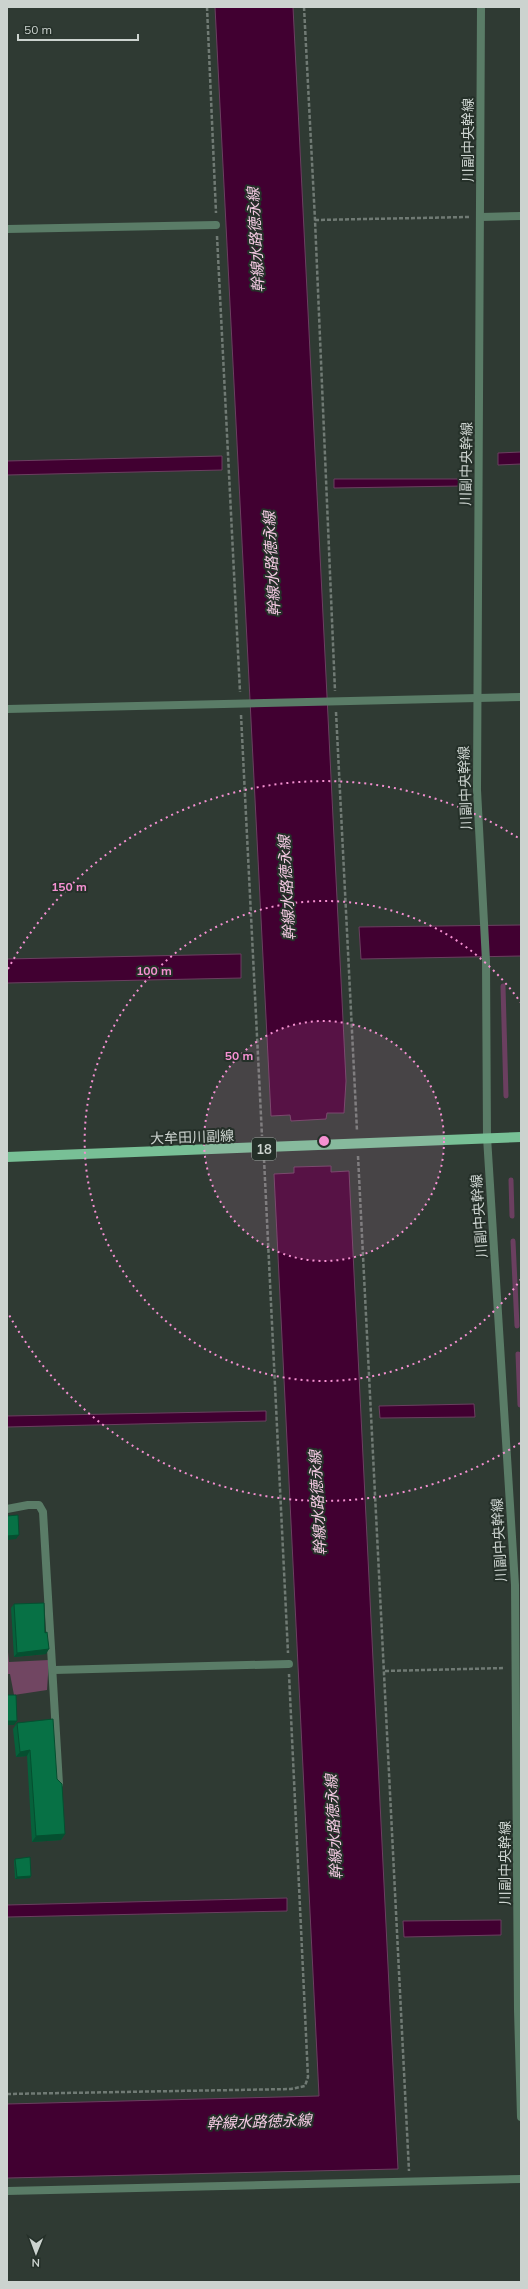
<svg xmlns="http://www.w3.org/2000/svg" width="528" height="2289" font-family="Mulish,'Noto Sans JP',sans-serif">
<rect width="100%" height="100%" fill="#2f3a33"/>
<polygon fill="#714662" points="7,1642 9,1662 49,1660 47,1690 14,1695 10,1674 7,1674"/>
<g fill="#410031" stroke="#6b3f60">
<polygon points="215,7 293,7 346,1081 344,1113 327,1113 326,1119 291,1121 290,1115 271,1116"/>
<polygon points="521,452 521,464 498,465 498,453"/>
<polygon points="222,456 222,470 7,475 7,461"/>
<polygon points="334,479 463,479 462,486 334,488"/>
<polygon points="521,925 521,956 361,959 359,927"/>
<polygon points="241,954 241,978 7,983 7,959"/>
<polygon points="331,1166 331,1172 349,1171 398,2169 7,2178 7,2104 319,2096 274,1174 294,1173 294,1167"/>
<polygon points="474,1404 475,1417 380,1418 379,1406"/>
<polygon points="266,1411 266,1421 7,1427 7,1416"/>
<polygon points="287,1898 287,1911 7,1917 7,1905"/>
<polygon points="501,1920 501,1935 404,1937 403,1921"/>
</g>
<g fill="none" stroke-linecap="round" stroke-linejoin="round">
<g stroke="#6b3f60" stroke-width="5">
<polyline points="503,986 506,1096"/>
<polyline points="511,1180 512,1216"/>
<polyline points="513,1241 517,1326"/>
<polyline points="518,1354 520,1405"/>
</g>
<g stroke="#707a74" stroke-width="2.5" stroke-dasharray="4 2" stroke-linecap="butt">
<polyline points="207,7 216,213"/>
<polyline points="304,7 315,220 335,691"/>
<polyline points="315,220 469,217"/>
<polyline points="217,236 240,692"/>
<polyline points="336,712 357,1131"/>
<polyline points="241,715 262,1136"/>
<polyline points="358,1156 409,2171"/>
<polyline points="264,1159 288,1653"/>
<polyline points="385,1671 505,1668"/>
<polyline points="7,2094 291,2089 305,2086 308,2077 289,1674"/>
</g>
<g stroke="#5a7c67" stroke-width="8">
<polyline points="481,217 521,216"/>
<polyline points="7,229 216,225"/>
<polyline points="7,709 521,697"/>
<polyline points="7,1509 28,1505 39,1505 43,1512 59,1784"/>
<polyline points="54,1670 289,1664"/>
<polyline points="7,2191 521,2179"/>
</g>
<polyline stroke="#5a7c67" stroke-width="8" points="481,7 477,790 486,961 487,1137 515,1585 518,2010 521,2117"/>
<polyline stroke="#78c096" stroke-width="10" points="7,1157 521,1137"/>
</g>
<g fill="#06613b">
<polygon points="14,1604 46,1654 14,1657 11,1608"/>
<polygon points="17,1723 57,1779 65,1834 61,1840 32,1842 27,1756 16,1757 13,1729"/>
<polygon points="15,1859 31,1876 30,1878 15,1879 14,1861"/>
</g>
<g fill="#054f30">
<polygon points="19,1535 16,1539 7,1540 7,1536"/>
<polygon points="49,1649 46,1654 14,1657 17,1653"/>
<polygon points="7,1721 17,1721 14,1725 7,1725"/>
<polygon points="30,1750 27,1756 16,1757 20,1752"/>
<polygon points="65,1834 61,1840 32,1842 36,1836"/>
<polygon points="31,1876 30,1878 15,1879 17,1877"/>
</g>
<g fill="#077145" stroke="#054f30">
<polygon points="18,1515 19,1535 7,1536 7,1516"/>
<polygon points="44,1603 45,1633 47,1632 49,1649 17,1653 14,1604"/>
<polygon points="7,1695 16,1695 17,1721 7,1721"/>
<polygon points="53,1719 57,1779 62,1784 65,1834 36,1836 30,1750 20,1752 17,1723"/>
<polygon points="30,1857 31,1876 17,1877 15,1859"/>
</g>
<circle cx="324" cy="1141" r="120" fill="#f591d2" fill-opacity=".12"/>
<g fill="none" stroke="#f591d2" stroke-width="2" stroke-dasharray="2 4">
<circle cx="324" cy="1141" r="120"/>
<path d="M521 1279A240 240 0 1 1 521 1003"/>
<path d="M520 1443A360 360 0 0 1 8 1313M8 969A360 360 0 0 1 520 839"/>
</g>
<g text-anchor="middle" stroke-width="4" stroke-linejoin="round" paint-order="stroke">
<rect fill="#253029" stroke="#9aa29d" stroke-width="1" x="252" y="1138" width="24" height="22" rx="3"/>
<g font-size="13" font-weight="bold" fill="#ccd3cf">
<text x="264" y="1154">18</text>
</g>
<g font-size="14" fill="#ccd3cf" stroke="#253029">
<text transform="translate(468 140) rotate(-90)" y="5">川副中央幹線</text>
<text transform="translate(466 464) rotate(-89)" y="5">川副中央幹線</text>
<text transform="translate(465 788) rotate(-92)" y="5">川副中央幹線</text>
<text transform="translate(192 1137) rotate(-2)" y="5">大牟田川副線</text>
<text transform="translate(479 1216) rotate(-94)" y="5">川副中央幹線</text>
<text transform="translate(499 1540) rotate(-93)" y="5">川副中央幹線</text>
<text transform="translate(505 1863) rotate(-90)" y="5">川副中央幹線</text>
</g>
<g font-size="15" font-style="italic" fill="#f4cae3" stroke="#253029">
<text transform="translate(256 240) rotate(-93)" y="5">幹線水路徳永線</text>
<text transform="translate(272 564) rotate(-93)" y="5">幹線水路徳永線</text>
<text transform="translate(287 888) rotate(-93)" y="5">幹線水路徳永線</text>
<text transform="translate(318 1503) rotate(-93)" y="5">幹線水路徳永線</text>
<text transform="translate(334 1827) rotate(-93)" y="5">幹線水路徳永線</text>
<text transform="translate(259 2122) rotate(-2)" y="5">幹線水路徳永線</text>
</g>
</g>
<circle cx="324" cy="1141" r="6" fill="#f591d2" stroke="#253029" stroke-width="2"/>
<g font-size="12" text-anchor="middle" font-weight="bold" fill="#f591d2" stroke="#253029" stroke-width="4" stroke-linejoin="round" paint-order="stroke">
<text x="69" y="891">150 m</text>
<text x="154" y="975">100 m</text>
<text x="239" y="1060">50 m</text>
</g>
<rect width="528" height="2289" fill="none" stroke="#ccd3cf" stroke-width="16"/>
<g transform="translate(36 2253) rotate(181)" stroke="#253029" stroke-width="3" paint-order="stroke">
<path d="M0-3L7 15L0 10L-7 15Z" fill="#ccd3cf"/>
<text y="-6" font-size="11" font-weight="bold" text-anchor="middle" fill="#ccd3cf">N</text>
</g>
<path d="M18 34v6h120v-6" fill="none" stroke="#ccd3cf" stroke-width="2"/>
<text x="24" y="34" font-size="12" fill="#ccd3cf" stroke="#253029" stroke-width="3" paint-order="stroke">50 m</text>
</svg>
